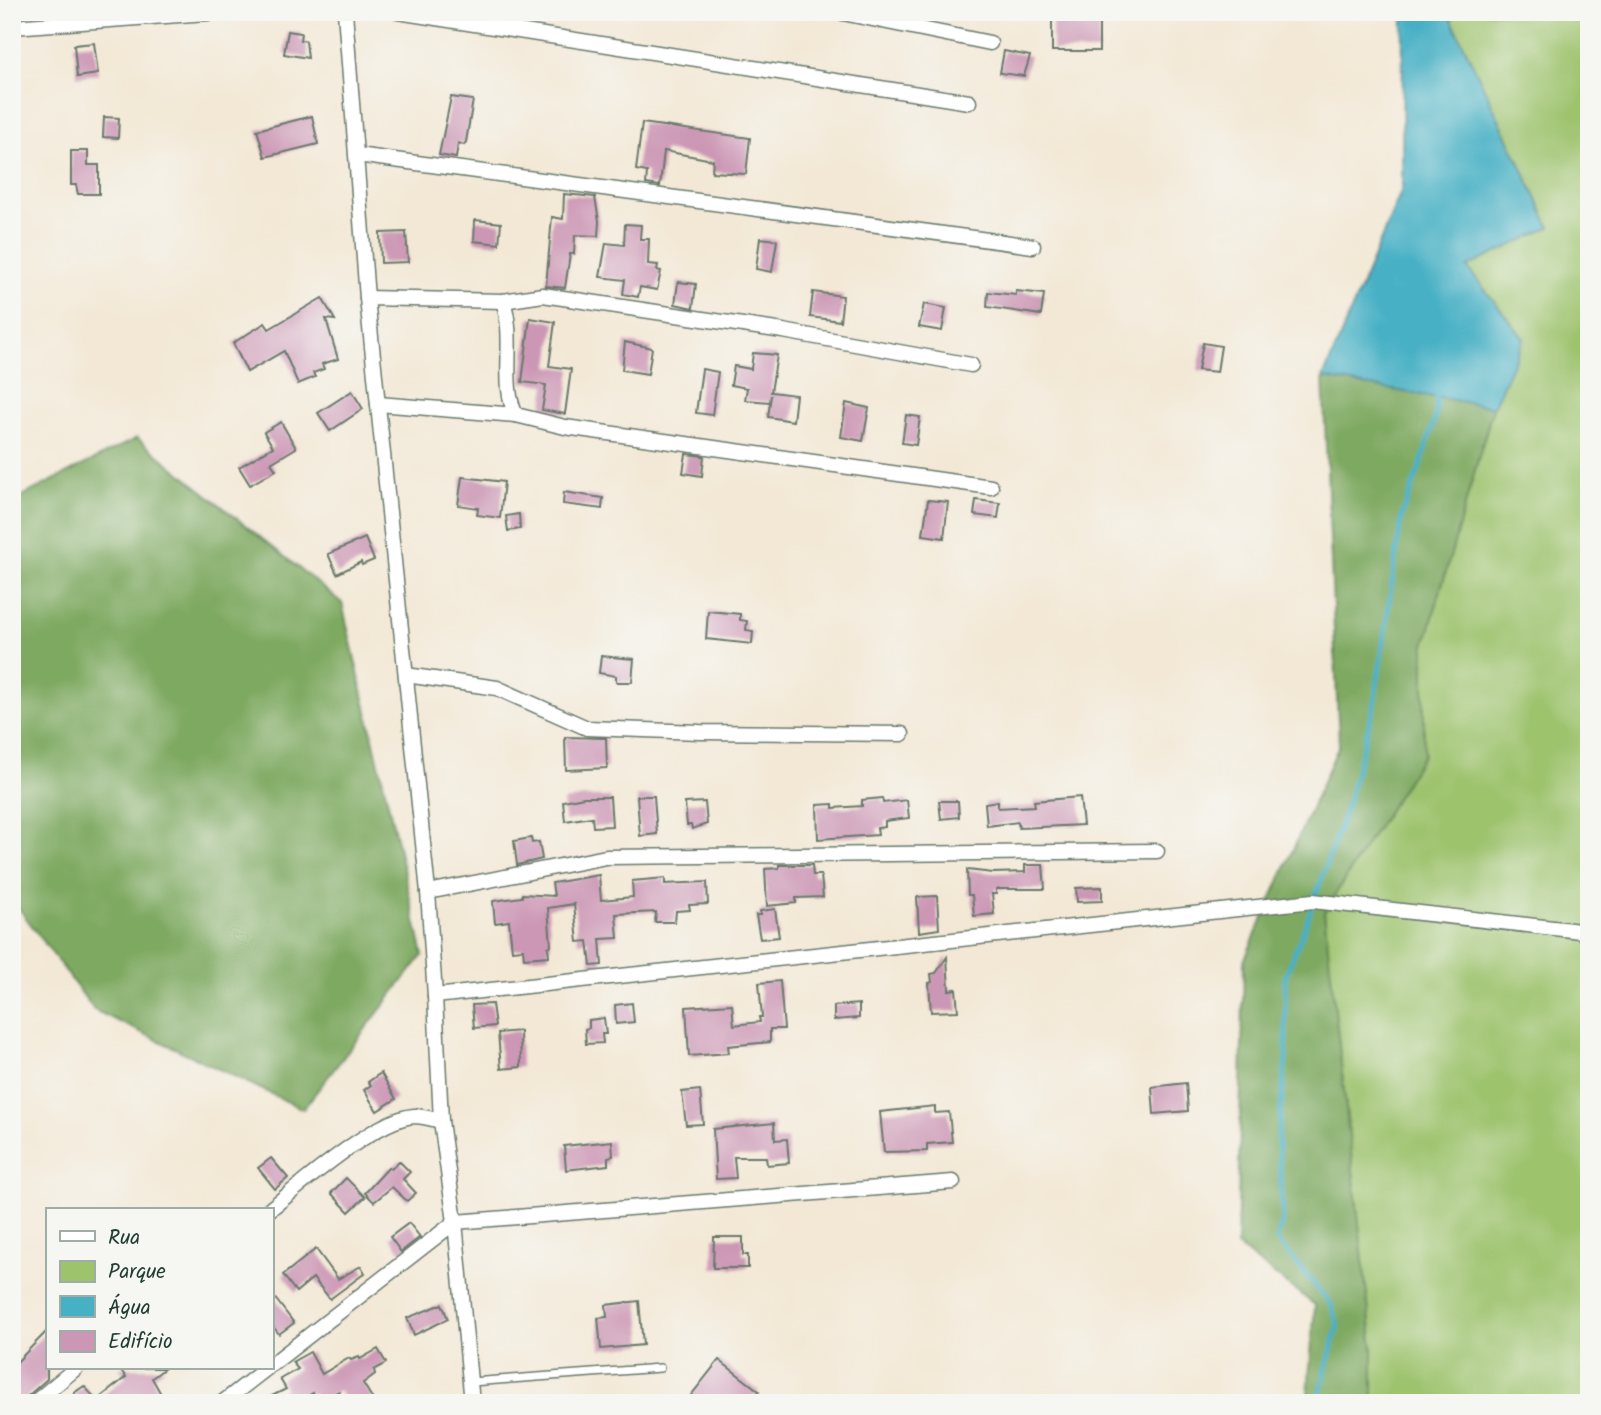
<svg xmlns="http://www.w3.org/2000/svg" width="1601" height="1415" font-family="Kalam,sans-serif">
<rect width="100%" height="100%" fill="#f6f6f2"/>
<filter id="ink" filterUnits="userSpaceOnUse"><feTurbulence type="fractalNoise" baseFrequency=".0143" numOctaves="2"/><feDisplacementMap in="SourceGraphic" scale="14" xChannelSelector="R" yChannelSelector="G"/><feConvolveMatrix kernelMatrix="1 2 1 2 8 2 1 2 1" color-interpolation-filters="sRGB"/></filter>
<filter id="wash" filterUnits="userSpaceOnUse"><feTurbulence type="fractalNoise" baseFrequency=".00686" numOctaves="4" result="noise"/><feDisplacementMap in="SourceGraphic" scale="28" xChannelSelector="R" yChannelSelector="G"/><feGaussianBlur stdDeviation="1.57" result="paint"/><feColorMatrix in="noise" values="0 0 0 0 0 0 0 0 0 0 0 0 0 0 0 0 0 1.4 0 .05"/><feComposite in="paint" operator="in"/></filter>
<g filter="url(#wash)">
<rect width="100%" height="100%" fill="#f3e8d5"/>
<polygon fill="#9dc36d" stroke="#5e8050" stroke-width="2" points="1448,12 1589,12 1589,1403 1373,1403 1373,1350 1324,912 1424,754 1424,648 1493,407 1524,339 1467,267 1550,227"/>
<g fill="#7ea960" stroke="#4e734a" stroke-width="2">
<polygon points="1323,378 1493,407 1424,648 1424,754 1324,912 1373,1350 1373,1403 1307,1403 1315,1305 1237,1246 1244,961 1339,745"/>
<polygon points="137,438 342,603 423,955 303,1109 94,1010 12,899 12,501"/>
</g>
<polygon fill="#46b0c5" stroke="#32767c" stroke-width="2" points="1403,12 1448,12 1550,227 1467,267 1524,339 1493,407 1323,378 1402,189"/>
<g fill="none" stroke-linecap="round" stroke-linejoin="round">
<polyline stroke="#46b0c5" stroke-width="5" points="1317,1403 1338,1325 1331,1304 1277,1240 1283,1218 1278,1138 1286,1058 1285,977 1306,924 1348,802 1374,706 1402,515 1420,467 1436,415 1437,391"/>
</g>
<g id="blocks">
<g fill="#cc97b5">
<polygon points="1052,12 1099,13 1099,51 1052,51"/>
<polygon points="288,31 301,33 300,40 306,41 308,58 284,54"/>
<polygon points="94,43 98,74 77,77 74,45"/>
<polygon points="1004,51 1030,56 1024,76 1000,73"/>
<polygon points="451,97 473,100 466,142 464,145 458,143 456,158 439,155"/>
<polygon points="312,116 318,144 265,157 257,130"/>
<polygon points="104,117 119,118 118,138 103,137"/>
<polygon points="642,123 750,138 746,174 712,172 713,160 664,151 660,186 646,184 647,172 636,170"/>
<polygon points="71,151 88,151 88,165 99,165 99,194 78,194 76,185 71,185"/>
<polygon points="564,194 595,197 599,221 598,236 575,235 574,254 570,254 565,288 546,286 552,217 563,219"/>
<polygon points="475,220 501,223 499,244 474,241"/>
<polygon points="625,224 641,225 640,239 649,239 648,264 658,265 657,270 661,271 657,290 640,287 638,297 623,294 625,280 600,277 606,243 624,245"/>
<polygon points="406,232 408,262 381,263 380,233"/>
<polygon points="760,238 777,240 772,272 756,269"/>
<polygon points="678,282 696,284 693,308 675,304"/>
<polygon points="1016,291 1044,294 1041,315 987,307 988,292 1016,295"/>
<polygon points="813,292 843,296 840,321 810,317"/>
<polygon points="322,298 335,320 326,319 338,359 322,364 324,369 313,373 315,377 298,384 284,351 247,372 233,343 265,323 269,329"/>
<polygon points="924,304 946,308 942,331 919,327"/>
<polygon points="530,318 555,322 549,366 571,369 565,414 542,410 546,385 522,382"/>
<polygon points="625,342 652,348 648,374 622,370"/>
<polygon points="1203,343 1221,346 1217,372 1198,370"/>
<polygon points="753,353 777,355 771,392 796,395 793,421 768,417 771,395 770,402 745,400 747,388 731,385 734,366 751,369"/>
<polygon points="702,369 718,372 712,415 696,413"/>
<polygon points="352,391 363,409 330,431 318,413"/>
<polygon points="846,403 869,408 863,441 841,437"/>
<polygon points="906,415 920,417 916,445 902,443"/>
<polygon points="281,422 296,448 271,463 276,470 250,485 239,467 273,447 264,432"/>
<polygon points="686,454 704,456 702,476 683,473"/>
<polygon points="462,477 504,482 500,518 477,515 478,508 458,505"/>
<polygon points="564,492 603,498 602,509 563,504"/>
<polygon points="928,500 948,502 944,538 923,535"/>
<polygon points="976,500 1000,503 998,518 974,515"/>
<polygon points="519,514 520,529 508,531 506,516"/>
<polygon points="365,538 374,560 362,565 361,562 337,574 328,554"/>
<polygon points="708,611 740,614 740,620 747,621 746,630 753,631 752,644 706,639"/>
<polygon points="601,656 634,659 632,682 616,682 616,676 599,673"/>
<polygon points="565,737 606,738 607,768 566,770"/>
<polygon points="637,796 654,796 657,834 640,836"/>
<polygon points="584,797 610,797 612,826 593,827 592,817 565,821 563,801"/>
<polygon points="1080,797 1083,825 1019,828 1018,822 987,826 985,803 998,801 998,808 1035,806 1034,801"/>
<polygon points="882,798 883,803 907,800 909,818 885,821 885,827 877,828 878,835 818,839 817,805 833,804 833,808 862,806 862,800"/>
<polygon points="939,801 958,801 959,817 941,819"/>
<polygon points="705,802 707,824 692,829 691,825 687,825 685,803"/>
<polygon points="531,838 532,843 539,842 542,859 517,865 514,841"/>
<polygon points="779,865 812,865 813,875 821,875 823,897 796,898 796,903 767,906 765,869 779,868"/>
<polygon points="1025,865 1043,865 1045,889 996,889 996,894 992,894 994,914 974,916 972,895 968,895 967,870 993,873 1025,872"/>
<polygon points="599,875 601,900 633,897 632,881 665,878 665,884 707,882 708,904 689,905 690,910 676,911 675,922 655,922 656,912 616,914 618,938 600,939 602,965 591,966 588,941 578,942 574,904 548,908 551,946 548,947 549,956 524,958 523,949 512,950 509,921 495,923 493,901 522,897 522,894 554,896 552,883"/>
<polygon points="1102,887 1102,901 1077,902 1076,888"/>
<polygon points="937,896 939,929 919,932 917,897"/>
<polygon points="775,909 779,937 760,939 756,915 761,915 760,911"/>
<polygon points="947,957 949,990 956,989 958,1011 931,1012 929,983 932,982 931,974 936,973"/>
<polygon points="780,981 784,1029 770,1029 770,1042 728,1046 729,1053 689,1056 686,1007 732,1004 734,1025 760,1022 759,1017 762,1017 759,983"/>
<polygon points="632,1003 634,1022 616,1024 615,1005"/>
<polygon points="492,1004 495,1026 474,1028 472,1005"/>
<polygon points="859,1004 859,1018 834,1020 834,1006"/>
<polygon points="604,1018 606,1034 602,1034 603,1043 586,1044 585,1029 589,1028 589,1020"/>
<polygon points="520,1031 521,1067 501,1069 498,1033"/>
<polygon points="381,1073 396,1099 377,1111 364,1090 371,1085 368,1082"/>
<polygon points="1186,1083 1188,1111 1154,1114 1152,1087"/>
<polygon points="700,1090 703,1124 686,1125 682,1092"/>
<polygon points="935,1106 935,1113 949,1112 952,1142 927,1144 927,1151 884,1152 880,1112"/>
<polygon points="774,1123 775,1140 787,1139 789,1163 767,1165 766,1157 734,1157 736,1178 716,1179 713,1129"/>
<polygon points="612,1141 613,1156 608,1157 608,1165 566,1170 564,1146"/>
<polygon points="271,1158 288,1178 275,1189 258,1168"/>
<polygon points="399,1161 410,1172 403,1179 416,1193 407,1201 392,1187 374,1202 365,1193 389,1167 391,1169"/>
<polygon points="346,1178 365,1197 349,1212 331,1193"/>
<polygon points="409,1223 420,1237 401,1252 390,1237"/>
<polygon points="714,1237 743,1237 743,1255 748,1255 748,1268 713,1268"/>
<polygon points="316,1249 338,1279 361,1266 365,1273 330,1299 313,1278 296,1292 283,1275"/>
<polygon points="271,1293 294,1323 279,1334 271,1324"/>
<polygon points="639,1301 643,1345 601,1349 598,1318 607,1317 606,1305"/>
<polygon points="442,1304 448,1319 414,1335 407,1318"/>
<polygon points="47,1331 47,1379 28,1396 24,1403 12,1390 12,1367"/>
<polygon points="378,1349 386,1363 374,1370 375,1374 363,1383 375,1403 346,1403 339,1391 318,1402 313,1393 297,1403 258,1403 286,1389 280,1379 298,1369 292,1362 310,1352 322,1374 349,1358 351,1360 359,1357 360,1359"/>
<polygon points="719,1360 759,1391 750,1403 685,1403"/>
<polygon points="119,1368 165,1368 152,1378 166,1403 82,1403 74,1393 84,1386 97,1400 126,1377"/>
</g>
</g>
</g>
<g filter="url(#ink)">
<use href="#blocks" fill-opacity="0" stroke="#69796c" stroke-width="2"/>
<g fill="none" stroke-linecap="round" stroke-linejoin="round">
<defs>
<polyline id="lane" points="471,1382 660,1368"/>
<g id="street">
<polyline points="345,12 367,298 428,892 435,996 441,1121 455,1222 472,1403"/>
<polyline points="398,12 969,102"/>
<polyline points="838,12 990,43"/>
<polyline points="12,27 221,12"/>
<polyline points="357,155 1033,246"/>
<polyline points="367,298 503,301 543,295 783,331 971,365"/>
<path d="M 503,301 C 516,339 500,384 516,415 L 565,427 L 991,487"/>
<polyline points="378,404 516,415"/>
<polyline points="406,675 497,688 587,728 700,732 902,734"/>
<polyline points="428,892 606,857 1157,851"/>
<polyline points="435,996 1313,901 1589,932"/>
<path d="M 269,1210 C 301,1185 375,1119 414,1116 C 422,1116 432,1119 441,1121"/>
<polyline points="271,1365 455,1222 953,1182"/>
<polyline points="34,1403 76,1368"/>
<polyline points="222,1403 267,1368"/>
</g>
</defs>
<use href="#lane" stroke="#69796c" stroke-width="10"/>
<use href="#street" stroke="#69796c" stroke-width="17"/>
<use href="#lane" stroke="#fff" stroke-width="7"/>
<use href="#street" stroke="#fff" stroke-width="14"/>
</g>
</g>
<rect width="1601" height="1415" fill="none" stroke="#f6f6f2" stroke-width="42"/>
<rect x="46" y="1208" width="228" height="161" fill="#f6f6f2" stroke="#a0aca6" stroke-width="2"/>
<rect x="60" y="1231" width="35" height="10" fill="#ffffff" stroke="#a0aca6" stroke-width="2"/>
<text x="108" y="1244" font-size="21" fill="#1f3d34">Rua</text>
<rect x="60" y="1261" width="35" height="21" fill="#9dc36d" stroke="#a0aca6" stroke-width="2"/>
<text x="108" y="1278" font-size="21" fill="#1f3d34">Parque</text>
<rect x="60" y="1296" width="35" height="21" fill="#46b0c5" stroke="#a0aca6" stroke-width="2"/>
<text x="108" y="1314" font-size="21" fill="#1f3d34">Água</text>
<rect x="60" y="1331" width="35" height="21" fill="#cc97b5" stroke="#a0aca6" stroke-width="2"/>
<text x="108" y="1348" font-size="21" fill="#1f3d34">Edifício</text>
</svg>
